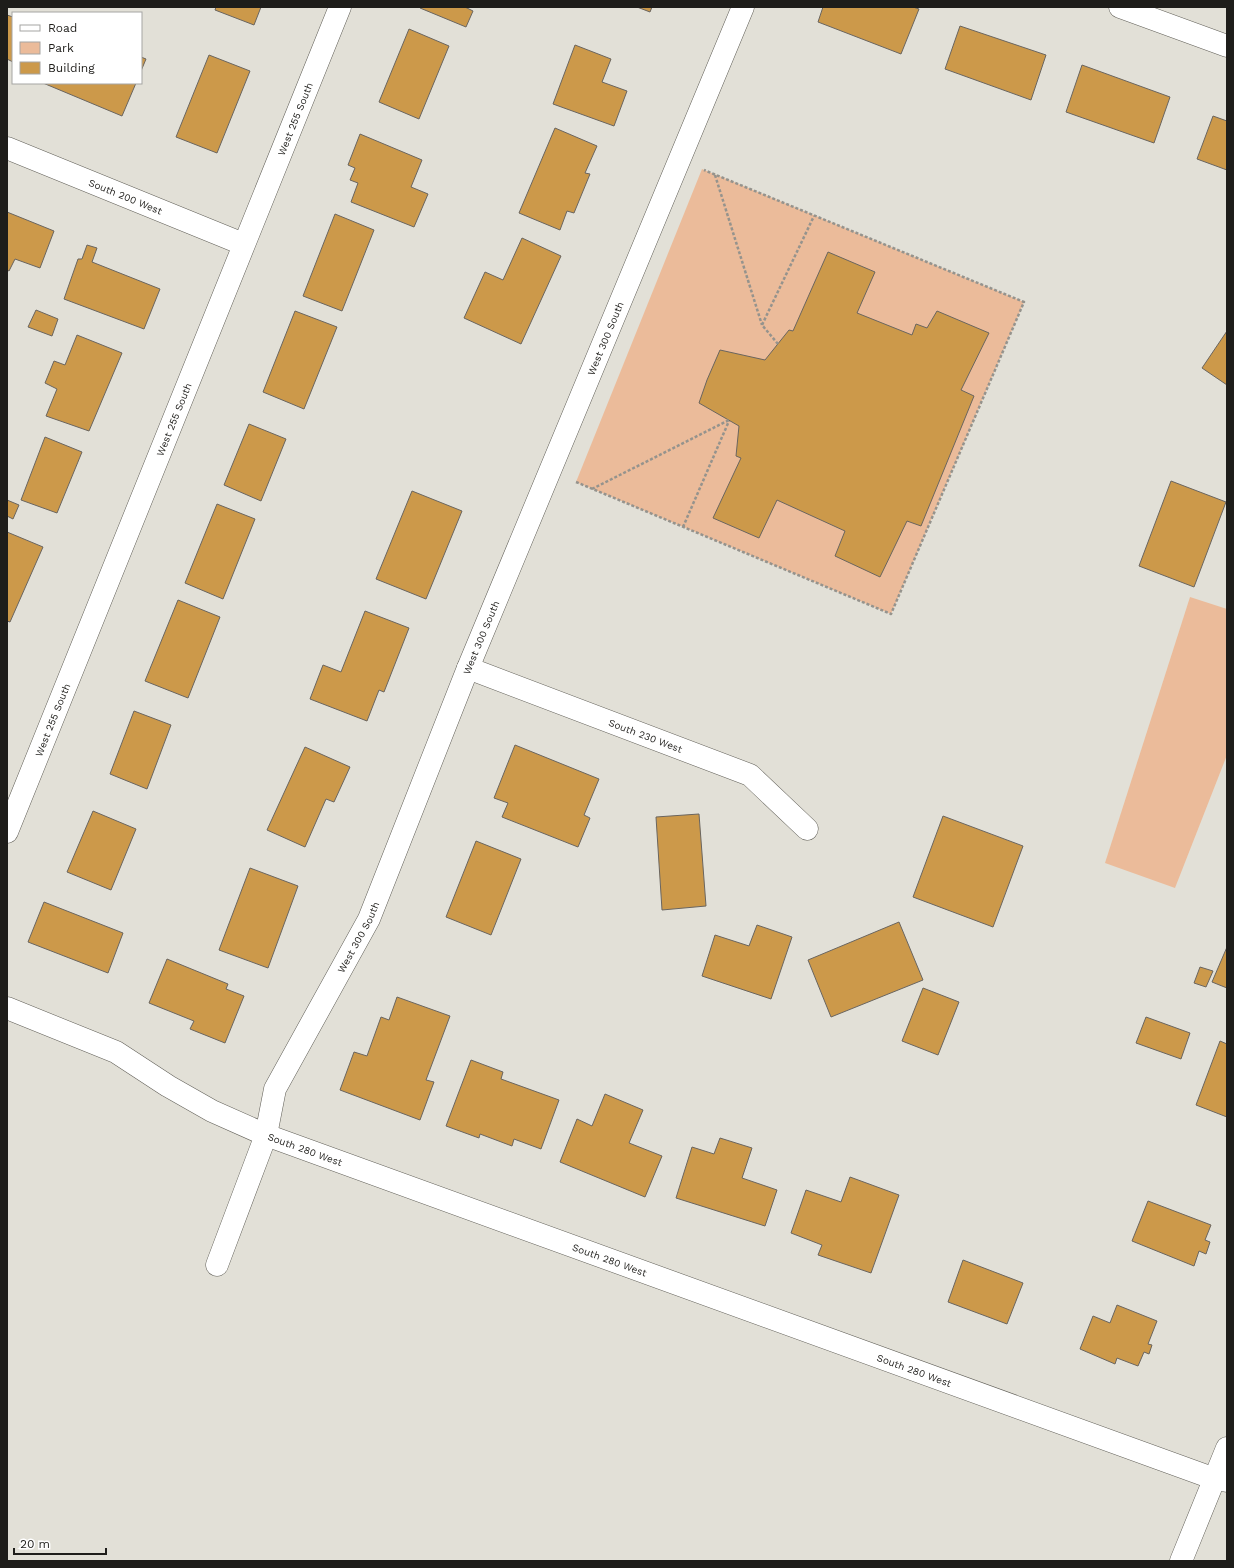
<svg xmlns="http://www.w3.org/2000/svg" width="1234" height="1568" font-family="'Work Sans',sans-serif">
<rect width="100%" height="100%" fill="#e2e0d7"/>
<g fill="#ebbb9a">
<polygon points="702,169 1024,302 891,614 576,482"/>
<polygon points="1190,597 1227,609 1227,755 1175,888 1105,863"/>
</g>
<g fill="#cc994a" stroke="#6a655f">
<polygon points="216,7 261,7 254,25 215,10"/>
<polygon points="421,7 465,7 473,11 466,27 420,8"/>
<polygon points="637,7 652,7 650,12"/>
<polygon points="823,7 913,7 919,9 901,54 818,22"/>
<polygon points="7,15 13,17 13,62 7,59"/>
<polygon points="960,26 1046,55 1031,100 945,69"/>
<polygon points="409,29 449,46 419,119 379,102"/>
<polygon points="575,45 611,59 602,82 627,91 614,126 553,104"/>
<polygon points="209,55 250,71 217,153 176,137"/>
<polygon points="141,57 146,59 141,71"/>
<polygon points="1082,65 1170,97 1154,143 1066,112"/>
<polygon points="43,83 136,83 122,116"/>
<polygon points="1213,116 1227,121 1227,170 1197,159"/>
<polygon points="555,128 597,146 585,173 590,174 574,213 567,211 560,230 519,213"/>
<polygon points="360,134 422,160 411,187 428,194 414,227 351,202 358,183 350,180 355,168 348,165"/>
<polygon points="7,212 54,231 40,268 15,259 9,271 7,270"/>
<polygon points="335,214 374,230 342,311 303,296"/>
<polygon points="522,238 561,256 521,344 464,318 485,272 503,280"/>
<polygon points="87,245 97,248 92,262 160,289 144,329 64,299 78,259 82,259"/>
<polygon points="828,252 875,272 857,313 912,335 916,324 927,328 937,311 989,333 961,390 974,396 921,526 907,521 880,577 835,556 845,531 777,500 759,538 713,518 741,458 736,456 739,426 699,403 707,380 720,350 765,360 789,330 793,331"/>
<polygon points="36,310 58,319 52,336 28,327"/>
<polygon points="295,311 337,327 304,409 263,392"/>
<polygon points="1227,331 1227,385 1202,368"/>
<polygon points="77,335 122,353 89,431 46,416 57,389 45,383 54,361 65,365"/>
<polygon points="249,424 286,439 261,501 224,485"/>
<polygon points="45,437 82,452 57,513 21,500"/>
<polygon points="1171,481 1226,502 1194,587 1139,566"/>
<polygon points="412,491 462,511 426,599 376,579"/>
<polygon points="7,500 19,505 13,519 7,516"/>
<polygon points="217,504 255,519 223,599 185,583"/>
<polygon points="7,532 43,547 10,622 7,621"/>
<polygon points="178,600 220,617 188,698 145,681"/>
<polygon points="365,611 409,628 384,692 379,690 367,721 310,699 323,665 341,672"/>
<polygon points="134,711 171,725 147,789 110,774"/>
<polygon points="515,745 599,779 584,815 590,818 578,847 502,817 508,803 494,798"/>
<polygon points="305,747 350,767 334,802 326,799 305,847 267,830"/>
<polygon points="93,811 136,829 111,890 67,872"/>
<polygon points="699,814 706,906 662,910 656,817"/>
<polygon points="943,816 1023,846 993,927 913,897"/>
<polygon points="476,841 521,859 491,935 446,917"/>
<polygon points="250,868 298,886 268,968 219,950"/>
<polygon points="44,902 123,933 108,973 28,942"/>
<polygon points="899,922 923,980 831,1017 808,960"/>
<polygon points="757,925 792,937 771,999 702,976 715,935 749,946"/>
<polygon points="1227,947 1227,988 1212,982"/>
<polygon points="167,959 228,984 226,989 244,996 225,1043 190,1029 194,1021 149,1003"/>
<polygon points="1200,967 1213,971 1206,987 1194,983"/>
<polygon points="923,988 959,1002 938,1055 902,1041"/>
<polygon points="397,997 450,1016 426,1080 434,1082 420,1120 340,1090 354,1052 367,1056 381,1017 389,1020"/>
<polygon points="1146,1017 1190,1033 1181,1059 1136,1043"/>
<polygon points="1220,1041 1227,1044 1227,1117 1196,1105"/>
<polygon points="471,1060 503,1072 501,1079 559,1100 541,1149 514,1139 512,1146 480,1134 479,1138 446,1126"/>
<polygon points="605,1094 643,1110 629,1143 662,1156 645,1197 560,1162 577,1119 592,1126"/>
<polygon points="720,1138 752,1148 742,1178 777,1190 765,1226 676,1198 692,1147 714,1154"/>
<polygon points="850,1177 899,1195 871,1273 818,1255 822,1245 791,1233 806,1190 841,1202"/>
<polygon points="1148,1201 1211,1225 1205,1240 1210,1242 1206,1254 1199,1251 1194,1266 1132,1241"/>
<polygon points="963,1260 1023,1283 1007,1324 948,1302"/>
<polygon points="1117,1305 1157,1321 1148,1344 1152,1345 1149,1354 1144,1352 1138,1366 1117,1358 1115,1364 1080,1349 1093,1316 1110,1323"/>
</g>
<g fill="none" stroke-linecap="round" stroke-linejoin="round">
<defs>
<g id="minor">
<polyline points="1120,7 1227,46"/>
<path id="s1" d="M 7,148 L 243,244"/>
<path id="s2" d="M 468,668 L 750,775 L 807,829"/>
<path id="s3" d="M 7,832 L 340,7"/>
<path id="s4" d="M 7,1008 L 116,1052 L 168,1086 L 212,1111 L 266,1135 L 1215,1479 L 1227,1481"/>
<path id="s5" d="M 217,1265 L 266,1135 L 275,1089 L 369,919 L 468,668 L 743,7"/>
<polyline points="1181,1561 1227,1448"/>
</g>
</defs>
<use href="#minor" stroke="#626059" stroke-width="23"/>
<g stroke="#95938d" stroke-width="2.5" stroke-dasharray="3 2" stroke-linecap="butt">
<polyline points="715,175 762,325"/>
<polyline points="778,344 762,325 814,216"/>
<polyline points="576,482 891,614 1024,302 704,170"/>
<polyline points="592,489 729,420"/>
<polyline points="683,527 729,421"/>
</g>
<use href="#minor" stroke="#fff" stroke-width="22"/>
</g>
<g text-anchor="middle" stroke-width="4" stroke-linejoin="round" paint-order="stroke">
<g font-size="10" fill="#1e1d1a" stroke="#fff">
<text dy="4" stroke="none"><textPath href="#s3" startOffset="769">West 255 South</textPath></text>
<text dy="4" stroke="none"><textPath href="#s1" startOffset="128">South 200 West</textPath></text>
<text dy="4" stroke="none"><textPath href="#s5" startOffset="1007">West 300 South</textPath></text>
<text dy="4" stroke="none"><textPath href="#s3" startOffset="445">West 255 South</textPath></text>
<text dy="4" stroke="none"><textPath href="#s5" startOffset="683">West 300 South</textPath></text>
<text dy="4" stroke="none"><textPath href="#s3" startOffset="121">West 255 South</textPath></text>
<text dy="4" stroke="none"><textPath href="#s2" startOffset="190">South 230 West</textPath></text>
<text dy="4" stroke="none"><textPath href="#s5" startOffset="359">West 300 South</textPath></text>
<text dy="4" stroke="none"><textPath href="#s4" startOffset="331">South 280 West</textPath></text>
<text dy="4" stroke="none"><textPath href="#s4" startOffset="655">South 280 West</textPath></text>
<text dy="4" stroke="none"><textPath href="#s4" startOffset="979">South 280 West</textPath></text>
</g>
</g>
<rect width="1234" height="1568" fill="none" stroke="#1e1d1a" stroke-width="16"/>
<rect x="12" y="12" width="130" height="72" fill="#ffffff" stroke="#a5a5a3"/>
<rect x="20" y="25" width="20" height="6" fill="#ffffff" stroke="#a5a5a3"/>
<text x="48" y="32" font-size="12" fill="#1e1d1a">Road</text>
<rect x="20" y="42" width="20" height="12" fill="#ebbb9a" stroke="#a5a5a3"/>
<text x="48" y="52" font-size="12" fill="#1e1d1a">Park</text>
<rect x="20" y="62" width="20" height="12" fill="#cc994a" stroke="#a5a5a3"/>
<text x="48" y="72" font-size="12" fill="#1e1d1a">Building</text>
<path d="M14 1548v6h92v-6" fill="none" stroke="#1e1d1a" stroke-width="2"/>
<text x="20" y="1548" font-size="12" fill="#1e1d1a" stroke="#ffffff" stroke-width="3" paint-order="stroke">20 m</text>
</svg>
